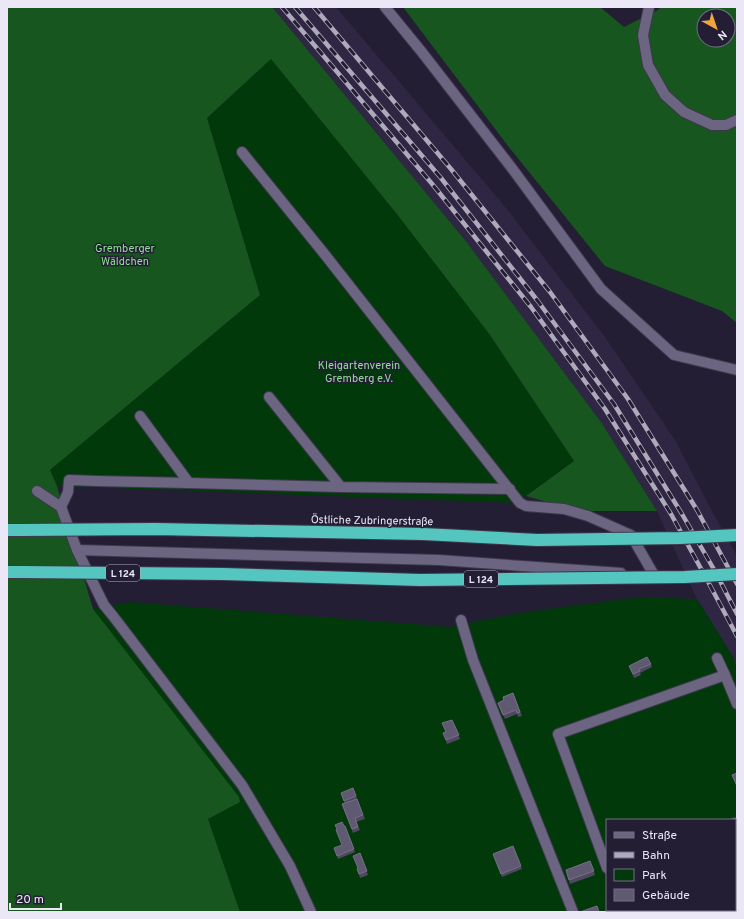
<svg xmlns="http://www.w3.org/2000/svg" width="744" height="919" font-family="Overpass,sans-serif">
<rect width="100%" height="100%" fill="#241e35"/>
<polygon fill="#2f2643" points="272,7 336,7 506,208 605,337 675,440 713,513 737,556 737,669 733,657 697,599 657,511 601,422 465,240"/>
<g fill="#01390b" fill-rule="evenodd">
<polygon points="271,59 396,213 490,335 574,461 516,503 57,486 50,470 260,295 207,118"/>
<path d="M 641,597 L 697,599 L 733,657 L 737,669 L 737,912 L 240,912 L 208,819 L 240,802 L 93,609 L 129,602 L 451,627 C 514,612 577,605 641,597 ZM 607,820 L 735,820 L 735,910 L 607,910 Z"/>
</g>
<g fill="#17561f" fill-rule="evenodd">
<polygon points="7,7 272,7 465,240 601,422 657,511 578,511 526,496 574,461 490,335 396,213 271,59 207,118 260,295 50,470 57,486 93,609 239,797 240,802 208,819 240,912 7,912"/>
<path d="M 403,7 L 600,7 L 624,27 L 658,10 L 661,7 L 737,7 L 737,323 L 722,311 L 605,266 L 508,146 ZM 704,16 L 728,16 L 728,40 L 704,40 Z"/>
</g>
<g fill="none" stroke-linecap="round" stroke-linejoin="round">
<defs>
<g id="minor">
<polyline points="385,7 421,51 511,167 601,289 674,355 737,370"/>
<polyline points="649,7 643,35 648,65 665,95 684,112 712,125 726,125 737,120"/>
<polyline points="242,152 326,256 520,503 526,506 564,509 588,516 631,535 654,575"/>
<polyline points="269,397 341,487 510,489"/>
<polyline points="140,416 189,483"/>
<polyline points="37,491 61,507 77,550 104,605 113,616 242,785 290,866 311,912"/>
<polyline points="61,507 68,492 69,480 96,481 189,483 341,487"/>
<polyline points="77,550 439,560 621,573"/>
<polyline points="461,620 473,660 573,912"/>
<polyline points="717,658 725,675 737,704"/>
<polyline points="735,823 737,823"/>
<polyline points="607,868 558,734 725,675"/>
<polyline points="621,910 622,912"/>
</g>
<g id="highway">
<polyline points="7,530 20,530"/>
<polyline points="7,572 21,572"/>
</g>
</defs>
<use href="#minor" stroke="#3f384c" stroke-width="12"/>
<use href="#highway" stroke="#3f384c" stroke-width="14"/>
<use href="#minor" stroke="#6c6581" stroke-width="10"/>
<use href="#highway" stroke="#54c5bf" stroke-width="12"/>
<defs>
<g id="rail">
<polyline points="282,7 433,185 531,307 605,409 671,514 705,576 737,636"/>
<polyline points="295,7 441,178 537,300 614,404 682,514 716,573 737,614"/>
<polyline points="314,7 451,169 550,292 628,399 697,510 737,584"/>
</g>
</defs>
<use href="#rail" stroke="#aeaabc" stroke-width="4.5"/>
<use href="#rail" stroke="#241e35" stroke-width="3" stroke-dasharray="9" stroke-linecap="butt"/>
<defs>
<g id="highway-bridge">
<polyline points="20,530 155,529 423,534 537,540 680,538 737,535"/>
<polyline points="21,572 224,574 420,580 685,577 737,574"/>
</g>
</defs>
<use href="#highway-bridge" stroke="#3f384c" stroke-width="14" stroke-linecap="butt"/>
<use href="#highway-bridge" stroke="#54c5bf" stroke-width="12"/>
</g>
<g fill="#4e4860">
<polygon points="651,664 652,667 640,673 641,675 634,678 629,666"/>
<polygon points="513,693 522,716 518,717 517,714 505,719 498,703 504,700"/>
<polygon points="452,720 460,739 447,744 443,733 446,732"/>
<polygon points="353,788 365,819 356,822 360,830 353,833 342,804 345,804 341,793"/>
<polygon points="345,826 355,852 338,859 334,848 342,845 337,829"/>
<polygon points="513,846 522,869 502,877 493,854"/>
<polygon points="360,853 368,875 360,878 357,869 358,868"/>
<polygon points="590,861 595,875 570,884 566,870"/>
</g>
<g fill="#5f5971" stroke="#756f86">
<polygon points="647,657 651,664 639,669 640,671 633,674 629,666"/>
<polygon points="513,693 520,712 517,713 516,710 503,715 498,703 504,700 503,697"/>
<polygon points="452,720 459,735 446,740 443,733 446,732 442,723"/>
<polygon points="737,773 737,786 732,775"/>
<polygon points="353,788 356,796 344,801 341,793"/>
<polygon points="357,799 363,815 355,818 358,827 352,829 342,804"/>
<polygon points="342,822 344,826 345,826 354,849 337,856 334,848 342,845 336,830 337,829 335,825"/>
<polygon points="513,846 521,866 501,874 493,854"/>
<polygon points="360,853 367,871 359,874 357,869 358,868 353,856"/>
<polygon points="590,861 594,871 569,880 566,870"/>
<polygon points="597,906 599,912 580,912"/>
</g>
<g text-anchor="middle" stroke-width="3" stroke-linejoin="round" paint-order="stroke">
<g fill="#241e35" stroke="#afabbd" stroke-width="1">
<rect x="106" y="565" width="34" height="16" rx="3"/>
<rect x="464" y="571" width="34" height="16" rx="3"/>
</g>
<g font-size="10" font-weight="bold" fill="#ebe7f7">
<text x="123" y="577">L 124</text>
<text x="481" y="583">L 124</text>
</g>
<g font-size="11" fill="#8de191" stroke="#241e35">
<text x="125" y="252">Gremberger<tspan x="125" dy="13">Wäldchen</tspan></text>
<text x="359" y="369">Kleigartenverein<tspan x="359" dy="13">Gremberg e.V.</tspan></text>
</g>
<g font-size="11" fill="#ebe7f7" stroke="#241e35">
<text transform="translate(372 520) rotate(1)" y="4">Östliche Zubringerstraße</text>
</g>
</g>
<rect width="744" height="919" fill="none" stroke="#ebe7f7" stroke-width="16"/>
<rect x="606" y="819" width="130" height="92" fill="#241e35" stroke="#746e83"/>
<rect x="614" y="832" width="20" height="6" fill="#6c6581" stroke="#746e83"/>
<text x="642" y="839" font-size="12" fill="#ebe7f7">Straße</text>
<rect x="614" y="852" width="20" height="6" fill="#aeaabc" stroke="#746e83"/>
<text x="642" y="859" font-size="12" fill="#ebe7f7">Bahn</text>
<rect x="614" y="869" width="20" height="12" fill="#01390b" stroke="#746e83"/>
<text x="642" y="879" font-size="12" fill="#ebe7f7">Park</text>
<rect x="614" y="889" width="20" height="12" fill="#5f5971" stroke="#746e83"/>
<text x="642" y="899" font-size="12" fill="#ebe7f7">Gebäude</text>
<g transform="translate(716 28) rotate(140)"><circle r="19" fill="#241e35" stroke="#746e83"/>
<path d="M0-3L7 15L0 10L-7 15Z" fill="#efa73d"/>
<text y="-6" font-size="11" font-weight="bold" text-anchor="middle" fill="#ebe7f7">N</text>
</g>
<path d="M10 903v6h51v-6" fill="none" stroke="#ebe7f7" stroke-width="2"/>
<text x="16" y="903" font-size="12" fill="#ebe7f7" stroke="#241e35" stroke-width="3" paint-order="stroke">20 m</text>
</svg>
